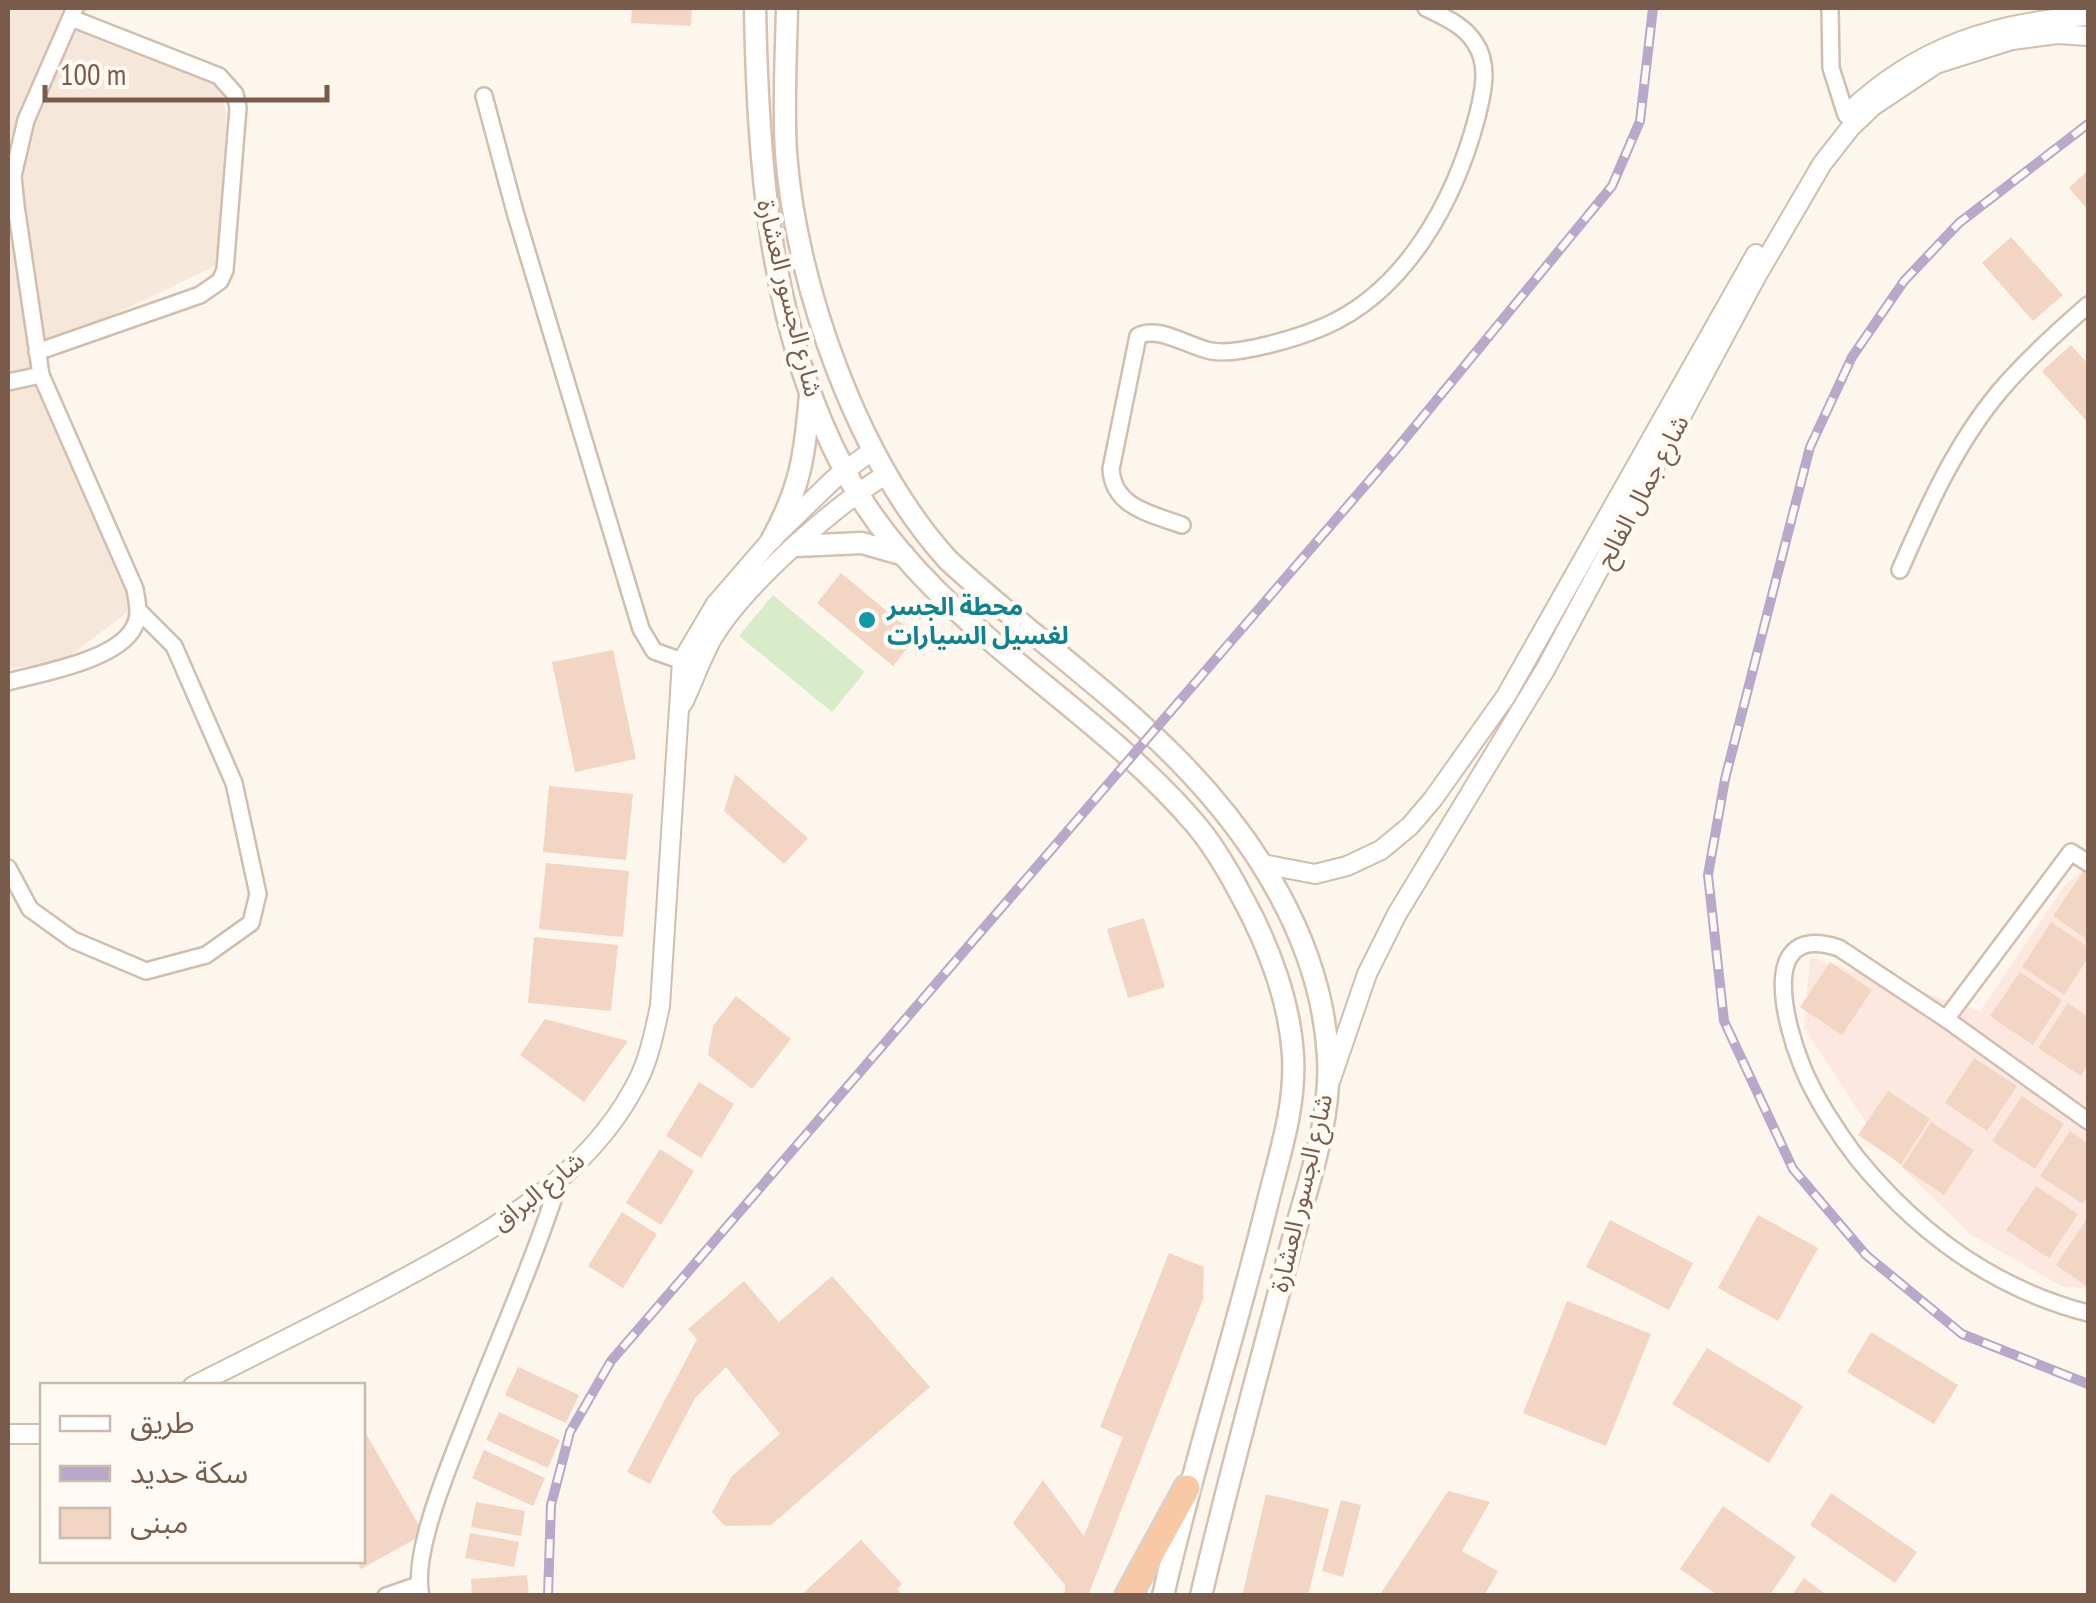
<svg xmlns="http://www.w3.org/2000/svg" width="2096" height="1603" font-family="'PT Sans Narrow','Noto Sans Arabic',sans-serif">
<rect width="100%" height="100%" fill="#fdf6ec"/>
<polygon fill="#f5e8da" points="8,8 88,8 86,17 222,76 234,215 217,265 36,352 138,604 63,661 8,669"/>
<polygon fill="#fde8e0" points="2088,866 2088,1289 2061,1286 1970,1234 1884,1150 1804,1028 1810,957 1980,1011 2065,885"/>
<polygon fill="#d8ecc9" points="773,595 865,672 832,712 739,636"/>
<g fill="#f3d5c3">
<polygon points="632,8 692,8 691,26 631,23"/>
<polygon points="2088,170 2088,210 2069,188"/>
<polygon points="2011,237 2063,295 2033,321 1982,263"/>
<polygon points="2071,345 2088,364 2088,423 2042,371"/>
<polygon points="841,573 917,636 893,666 817,603"/>
<polygon points="613,650 636,759 575,772 552,662"/>
<polygon points="735,774 808,838 784,864 724,811"/>
<polygon points="549,786 633,794 626,860 543,852"/>
<polygon points="546,863 629,871 623,937 539,929"/>
<polygon points="2083,872 2088,875 2088,940 2053,916"/>
<polygon points="1144,918 1165,987 1128,998 1107,929"/>
<polygon points="2051,922 2088,947 2088,958 2064,995 2022,967"/>
<polygon points="534,937 618,945 611,1011 528,1003"/>
<polygon points="1830,962 1872,990 1842,1035 1800,1007"/>
<polygon points="2020,972 2062,1000 2033,1045 1990,1016"/>
<polygon points="736,996 791,1039 752,1089 708,1055 713,1026"/>
<polygon points="2068,1003 2088,1017 2088,1064 2081,1076 2038,1048"/>
<polygon points="545,1019 628,1041 584,1102 520,1055"/>
<polygon points="1974,1058 2017,1086 1987,1131 1945,1103"/>
<polygon points="699,1082 734,1104 701,1158 666,1136"/>
<polygon points="1888,1091 1930,1119 1901,1164 1858,1135"/>
<polygon points="2022,1096 2064,1124 2035,1169 1992,1141"/>
<polygon points="1931,1122 1974,1150 1944,1195 1902,1167"/>
<polygon points="2070,1131 2088,1143 2088,1195 2083,1204 2040,1176"/>
<polygon points="660,1149 694,1171 661,1225 626,1203"/>
<polygon points="2036,1186 2078,1214 2049,1258 2006,1230"/>
<polygon points="622,1212 657,1234 623,1288 588,1266"/>
<polygon points="1758,1215 1818,1248 1778,1321 1718,1288"/>
<polygon points="1610,1220 1693,1263 1669,1310 1586,1267"/>
<polygon points="2086,1220 2088,1222 2088,1287 2056,1265"/>
<polygon points="1169,1253 1204,1267 1203,1299 1088,1596 1064,1596 1065,1585 1013,1523 1043,1480 1084,1536 1123,1437 1100,1427"/>
<polygon points="832,1276 930,1387 771,1525 725,1526 712,1512 732,1476 780,1434 726,1367 695,1398 650,1484 627,1472 697,1339 688,1329 744,1281 779,1322"/>
<polygon points="1567,1301 1651,1334 1606,1446 1523,1413"/>
<polygon points="1871,1332 1958,1385 1934,1424 1847,1372"/>
<polygon points="1707,1348 1803,1406 1769,1463 1672,1404"/>
<polygon points="518,1367 579,1395 566,1423 505,1395"/>
<polygon points="499,1412 560,1440 548,1468 486,1440"/>
<polygon points="362,1427 424,1534 361,1569 356,1560 362,1560"/>
<polygon points="484,1450 545,1478 533,1506 472,1478"/>
<polygon points="1448,1491 1490,1502 1462,1551 1498,1571 1484,1596 1379,1596"/>
<polygon points="1831,1493 1917,1552 1895,1583 1810,1525"/>
<polygon points="1266,1494 1329,1509 1308,1596 1242,1596"/>
<polygon points="1341,1500 1361,1505 1343,1577 1322,1571"/>
<polygon points="476,1502 525,1511 521,1536 471,1527"/>
<polygon points="1723,1506 1796,1557 1769,1596 1719,1596 1680,1569"/>
<polygon points="470,1533 519,1542 514,1567 465,1558"/>
<polygon points="861,1540 902,1584 897,1589 903,1596 800,1596"/>
<polygon points="527,1575 529,1596 472,1596 471,1579"/>
<polygon points="1804,1578 1828,1596 1791,1596"/>
</g>
<g fill="none" stroke-linecap="round" stroke-linejoin="round">
<defs>
<g id="minor">
<polyline points="1830,8 1831,68 1846,115"/>
<polyline points="484,96 515,212 641,629 654,651 682,661"/>
<polyline points="37,352 200,295 220,281 225,270 238,108 235,94 219,76 71,18"/>
<polyline points="8,382 41,375"/>
<path d="M 1182,525 C 1151,514 1113,507 1111,469 L 1138,336 C 1159,325 1189,347 1211,351 C 1238,356 1297,338 1323,327 C 1406,292 1455,200 1477,117 C 1483,93 1490,65 1475,43 C 1464,25 1444,17 1426,8"/>
<path d="M 1900,570 C 1927,508 1955,445 1999,392 C 2025,361 2057,332 2088,305"/>
<path d="M 8,682 C 41,673 118,660 134,627 C 141,615 137,602 135,589 L 41,375 L 16,206 L 13,176 L 26,120 L 75,8"/>
<polyline points="8,868 30,909 73,940 146,971 206,955 251,923 258,894 234,783 174,646 139,611"/>
<polyline points="1946,1019 2071,852 2088,863"/>
<path d="M 2088,1121 L 1946,1019 L 1839,948 C 1757,921 1785,1024 1802,1066 C 1814,1096 1837,1132 1857,1158 C 1918,1233 1995,1289 2088,1313"/>
<polyline points="386,1596 418,1585"/>
<path d="M 421,1596 C 411,1554 449,1466 465,1425 C 497,1343 533,1263 560,1179"/>
</g>
<g id="tertiary">
<path d="M 1849,112 C 1917,47 1997,21 2088,16"/>
<path d="M 683,703 C 693,682 701,659 712,639 C 743,586 834,506 887,474"/>
<polyline points="1263,864 1315,874 1347,866 1381,850 1410,826 1433,799 1506,696 1756,254"/>
<polyline points="1331,1079 1367,974 1397,914 1545,670 1756,277 1822,164 1851,127 1873,106 1936,64 2012,40 2057,34 2088,36"/>
<path d="M 193,1386 C 257,1354 321,1322 384,1289 C 478,1238 583,1185 635,1086 C 649,1061 654,1033 660,1006 L 682,661 L 715,605 L 772,539 L 834,479 L 873,450"/>
<polyline points="8,1434 42,1434"/>
</g>
<g id="secondary">
<path d="M 755,8 C 758,165 769,329 845,471 C 925,622 1090,699 1197,826 C 1220,854 1237,887 1253,918 C 1274,961 1290,1007 1293,1055 C 1296,1108 1279,1155 1267,1205 C 1235,1336 1193,1464 1163,1596"/>
<path d="M 787,8 C 786,56 783,105 786,153 C 796,286 858,461 948,560 C 1022,629 1106,687 1177,759 C 1256,839 1322,943 1328,1057 C 1332,1122 1306,1189 1290,1250 C 1260,1365 1228,1480 1201,1596"/>
<path d="M 772,539 C 801,487 805,453 810,395"/>
<polyline points="796,546 862,543 904,555"/>
</g>
<polyline id="trunk" points="1128,1596 1187,1488"/>
</defs>
<use href="#minor" stroke="#d1beb0" stroke-width="20"/>
<use href="#tertiary" stroke="#d1beb0" stroke-width="22"/>
<use href="#secondary" stroke="#d6c0b0" stroke-width="25"/>
<use href="#trunk" stroke="#dad1cd" stroke-width="30"/>
<use href="#minor" stroke="#fff" stroke-width="15"/>
<use href="#tertiary" stroke="#fff" stroke-width="18"/>
<use href="#secondary" stroke="#fff" stroke-width="20"/>
<use href="#trunk" stroke="#f9c8a4" stroke-width="25"/>
<defs>
<g id="rail">
<polyline points="2088,124 1959,223 1904,281 1852,357 1810,447 1725,779 1708,875 1724,1021 1793,1169 1866,1255 1962,1334 2088,1384"/>
<polyline points="548,1596 551,1505 570,1432 611,1361 1394,452 1612,186 1640,121 1653,8"/>
</g>
</defs>
<use href="#rail" stroke="#b9a8c9" stroke-width="10"/>
<use href="#rail" stroke="#fffaf3" stroke-width="6" stroke-dasharray="19" stroke-linecap="butt"/>
</g>
<circle fill="#0f9aa8" stroke="#fffaf3" stroke-width="4" cx="867" cy="620" r="10"/>
<g text-anchor="middle" stroke-width="9" stroke-linejoin="round" paint-order="stroke">
<g font-size="25" fill="#7a5c4d" stroke="#fffaf3">
<text transform="translate(790 298) rotate(76)" y="9">شارع الجسور العشارة</text>
<text transform="translate(1642 491) rotate(-62)" y="9">شارع جمال الفالح</text>
<text transform="translate(538 1191) rotate(-39)" y="9">شارع البراق</text>
<text transform="translate(1301 1193) rotate(-77)" y="9">شارع الجسور العشارة</text>
</g>
<g font-size="25" font-weight="bold" fill="#0d838f" stroke="#fffaf3" text-anchor="start">
<text x="887" y="615">محطة الجسر<tspan x="887" dy="29">لغسيل السيارات</tspan></text>
</g>
</g>
<rect width="2096" height="1603" fill="none" stroke="#7a5c4d" stroke-width="20"/>
<rect x="40" y="1383" width="325" height="180" fill="#fffaf3" stroke="#cabbb1" stroke-width="2.5"/>
<rect x="60" y="1416" width="50" height="15" fill="#ffffff" stroke="#cabbb1" stroke-width="2.5"/>
<text x="130" y="1433" font-size="30" fill="#7a5c4d">طريق</text>
<rect x="60" y="1466" width="50" height="15" fill="#b9a8c9" stroke="#cabbb1" stroke-width="2.5"/>
<text x="130" y="1483" font-size="30" fill="#7a5c4d">سكة حديد</text>
<rect x="60" y="1508" width="50" height="30" fill="#f3d5c3" stroke="#cabbb1" stroke-width="2.5"/>
<text x="130" y="1533" font-size="30" fill="#7a5c4d">مبنى</text>
<path d="M45 85v15h282v-15" fill="none" stroke="#7a5c4d" stroke-width="5"/>
<text x="60" y="85" font-size="30" fill="#7a5c4d" stroke="#fffaf3" stroke-width="8" paint-order="stroke">100 m</text>
</svg>
